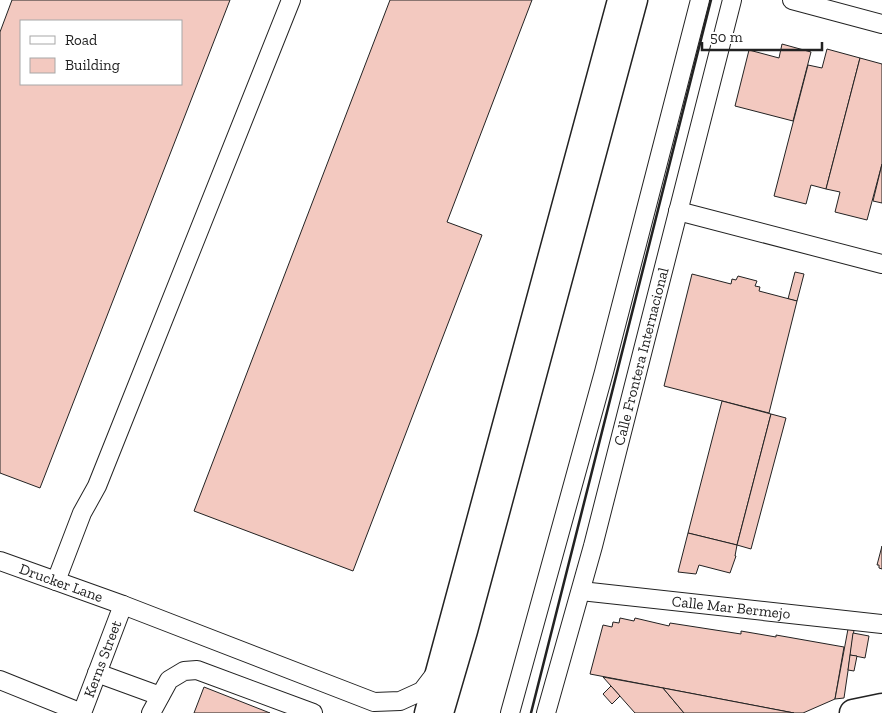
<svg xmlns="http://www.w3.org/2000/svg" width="882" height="713" font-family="'Zilla Slab',serif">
<rect width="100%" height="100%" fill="#fff"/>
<g fill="#f3c9c0" stroke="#222" fill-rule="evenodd">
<path d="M 12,0 L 230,0 L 40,488 L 0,473 L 0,32 ZM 21,21 L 181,21 L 181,84 L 21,84 Z"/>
<polygon points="390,0 532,0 447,222 482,235 353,571 194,511"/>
<polygon points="782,44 811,52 793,121 735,106 749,50 779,58"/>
<polygon points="827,49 860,58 826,189 811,185 806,204 774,196 808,65 822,68"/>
<polygon points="860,58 882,64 882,164 867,220 835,212 840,192 826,189"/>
<polygon points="882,164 882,203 873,201"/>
<polygon points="795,272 804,274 797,301 788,299"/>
<polygon points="692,274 731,284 732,279 736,280 738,276 757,281 755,286 760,287 759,291 797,301 769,413 664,386"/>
<polygon points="722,401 771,414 737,545 688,533"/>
<polygon points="771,414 786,418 751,549 737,545"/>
<polygon points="688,533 737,545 735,556 736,556 730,573 699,565 696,574 678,572"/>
<polygon points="882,546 882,569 879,568 879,565 877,565"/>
<polygon points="620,618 634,621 635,618 669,626 670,623 741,634 741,631 776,637 776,635 844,647 835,699 803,713 794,713 590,674 603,625 612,627 613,622 619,623"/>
<polygon points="848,629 854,630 844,698 835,699"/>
<polygon points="853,633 869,636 865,658 850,655"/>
<polygon points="850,655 857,656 854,671 848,670"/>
<polygon points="603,677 663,688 684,713 635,713"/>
<polygon points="611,686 620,696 612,704 603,694"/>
<polygon points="204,687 270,713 194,713"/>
<polygon points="663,688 794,713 684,713"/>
</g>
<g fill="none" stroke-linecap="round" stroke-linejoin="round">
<defs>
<g id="minor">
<polyline points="792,0 882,24"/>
<polyline points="678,211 882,264"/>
<path id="s1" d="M 0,561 L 123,605 L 374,702 L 400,701 L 422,691 L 435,674"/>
<polyline points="56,581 82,513 97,486 291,0"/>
<path id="s2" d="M 581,591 L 882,624"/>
<polyline points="97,673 160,696"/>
<polyline points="0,680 82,713"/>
<path id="s3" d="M 82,713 L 123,605"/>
<polyline points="151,713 169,680 184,671 197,670 313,713"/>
<polyline points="510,713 604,372 700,0"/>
<path id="s4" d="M 546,713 L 593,546 L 732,0"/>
</g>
<g id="major">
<polyline points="426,713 619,0"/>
<polyline points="442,713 466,631 636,0"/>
</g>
<polyline id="highway" points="853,713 882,707"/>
</defs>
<use href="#minor" stroke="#222" stroke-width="20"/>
<use href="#major" stroke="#222" stroke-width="25"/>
<use href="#highway" stroke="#222" stroke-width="29"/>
<use href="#minor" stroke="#fff" stroke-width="18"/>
<use href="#major" stroke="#fff" stroke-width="22"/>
<use href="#highway" stroke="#fff" stroke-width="26"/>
<polyline stroke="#222" stroke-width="2.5" points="531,713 711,0"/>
</g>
<g text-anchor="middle" stroke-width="4" stroke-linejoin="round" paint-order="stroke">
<g font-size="15" fill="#222" stroke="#fff">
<text dy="5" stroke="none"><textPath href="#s4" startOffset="369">Calle Frontera Internacional</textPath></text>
<text dy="5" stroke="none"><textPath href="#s1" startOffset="65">Drucker Lane</textPath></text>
<text dy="5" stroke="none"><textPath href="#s2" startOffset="151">Calle Mar Bermejo</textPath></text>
<text dy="5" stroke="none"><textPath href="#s3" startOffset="58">Kerns Street</textPath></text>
</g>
</g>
<rect x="20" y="20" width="162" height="65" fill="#ffffff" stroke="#a7a7a7"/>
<rect x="30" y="36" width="25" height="8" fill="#ffffff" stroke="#a7a7a7"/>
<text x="65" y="45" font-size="15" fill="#222222">Road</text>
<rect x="30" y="58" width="25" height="15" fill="#f3c9c0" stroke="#a7a7a7"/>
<text x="65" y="70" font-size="15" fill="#222222">Building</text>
<path d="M702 42v8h120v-8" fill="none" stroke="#222222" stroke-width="2.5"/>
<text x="710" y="42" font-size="15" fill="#222222" stroke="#ffffff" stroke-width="4" paint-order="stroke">50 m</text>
</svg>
